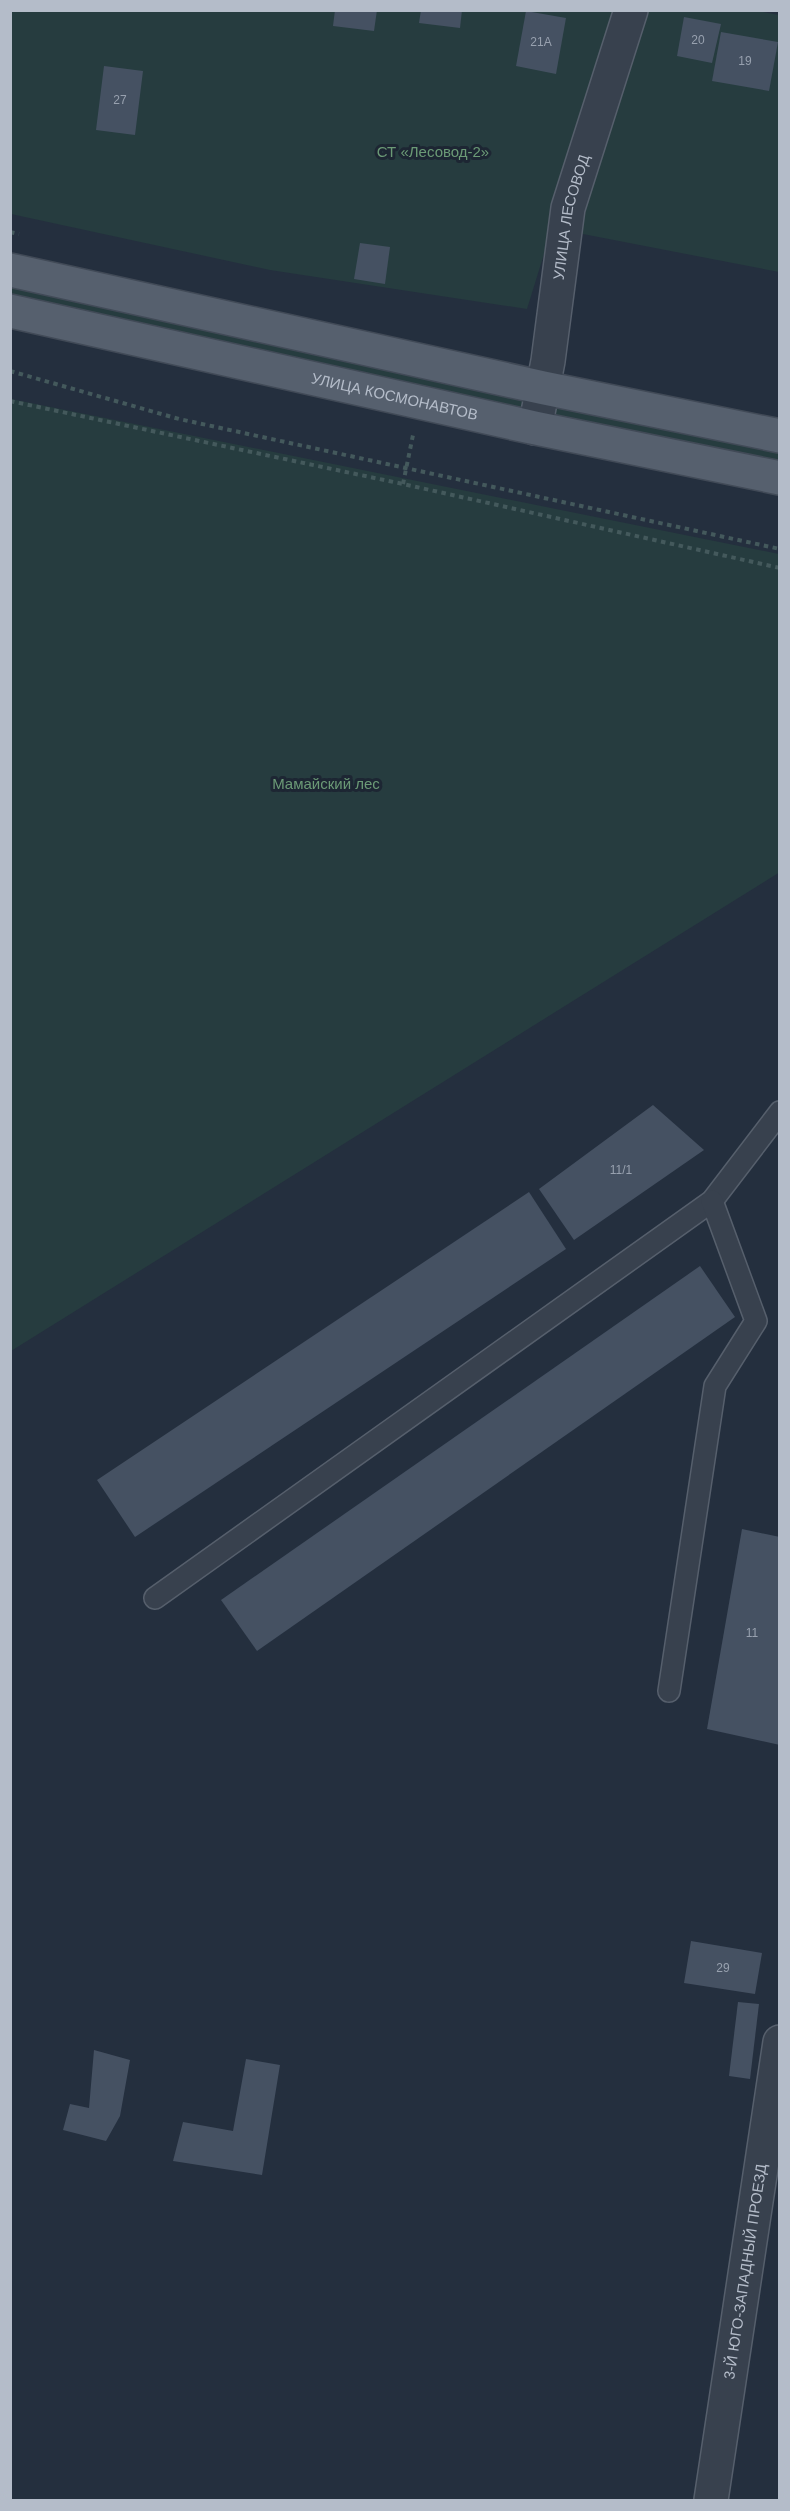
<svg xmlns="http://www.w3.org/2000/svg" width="790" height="2511" font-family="Helvetica,sans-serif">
<rect width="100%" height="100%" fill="#242f3e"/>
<g fill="#263c3f">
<polygon points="753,10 779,15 779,272 552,228 527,309 270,270 11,214 11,11"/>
<polygon points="11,279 526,394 525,410 11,300"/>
<polygon points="11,399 779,554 780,872 11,1351"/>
<polygon points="552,404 779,446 779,467 551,422"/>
</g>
<g fill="#455162">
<polygon points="335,10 377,10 374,31 333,26"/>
<polygon points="421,10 462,10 460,28 419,23"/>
<polygon points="526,11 566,18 556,74 516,66"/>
<polygon points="684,17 721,24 712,63 677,56"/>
<polygon points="721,32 778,42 769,91 712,81"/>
<polygon points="104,66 143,71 135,135 96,130"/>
<polygon points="360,243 390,247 385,284 354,279"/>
<polygon points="653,1105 704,1150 574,1240 539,1189"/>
<polygon points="529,1192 566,1249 135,1537 97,1480"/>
<polygon points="700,1266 735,1317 257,1651 221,1600"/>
<polygon points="742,1529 780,1537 780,1745 707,1729"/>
<polygon points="691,1941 762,1953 755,1994 684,1983"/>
<polygon points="738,2002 759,2004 750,2079 729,2076"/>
<polygon points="94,2050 130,2060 120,2116 106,2141 63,2130 70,2104 89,2108"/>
<polygon points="246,2059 280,2065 262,2175 173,2161 183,2122 233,2131"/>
</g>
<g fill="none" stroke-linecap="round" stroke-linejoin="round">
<defs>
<g id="lane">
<polyline points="155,1598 712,1201 780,1112"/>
<polyline points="669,1691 715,1386 756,1321 712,1201"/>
</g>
<g id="street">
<path id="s1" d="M 535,428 L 548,361 L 568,208 L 631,10"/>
<path id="s2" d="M 711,2500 L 780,2042"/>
</g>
<g id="primary">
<polyline points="10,270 544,388 780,436"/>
<path id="s3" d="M 10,311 L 535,428 L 780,478"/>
</g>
</defs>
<use href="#lane" stroke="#565f6c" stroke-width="24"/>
<use href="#street" stroke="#565f6c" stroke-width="36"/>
<use href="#primary" stroke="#414a57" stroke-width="36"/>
<g stroke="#44595c" stroke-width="4" stroke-dasharray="4.5 4.5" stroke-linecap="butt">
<polyline points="10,232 19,234"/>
<polyline points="10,371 179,419 780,549"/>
<polyline points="10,401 403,484 780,568"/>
<polyline points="403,484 413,435"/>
</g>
<use href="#lane" stroke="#38414e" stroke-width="21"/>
<use href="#street" stroke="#38414e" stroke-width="33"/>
<use href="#primary" stroke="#56606e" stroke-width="33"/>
</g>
<g text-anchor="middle" stroke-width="6" stroke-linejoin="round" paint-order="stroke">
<g font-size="12" fill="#98a1af">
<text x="698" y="44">20</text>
<text x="541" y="46">21А</text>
<text x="745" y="65">19</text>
<text x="120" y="104">27</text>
<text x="621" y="1174">11/1</text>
<text x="752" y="1637">11</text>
<text x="723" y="1972">29</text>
</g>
<g font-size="15" fill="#6b9a76" stroke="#1d2633">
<text x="433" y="157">СТ «Лесовод-2»</text>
<text x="326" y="789">Мамайский лес</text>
</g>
<g font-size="15" fill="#b4bcc9" stroke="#1d2633">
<text dy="5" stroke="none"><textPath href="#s1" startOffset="214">УЛИЦА ЛЕСОВОД</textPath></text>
<text dy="5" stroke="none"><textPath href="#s3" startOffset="394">УЛИЦА КОСМОНАВТОВ</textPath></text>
<text dy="5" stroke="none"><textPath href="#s2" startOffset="231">3-Й ЮГО-ЗАПАДНЫЙ ПРОЕЗД</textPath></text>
</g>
</g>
<rect width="790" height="2511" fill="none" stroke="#b4bcc9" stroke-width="24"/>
</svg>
